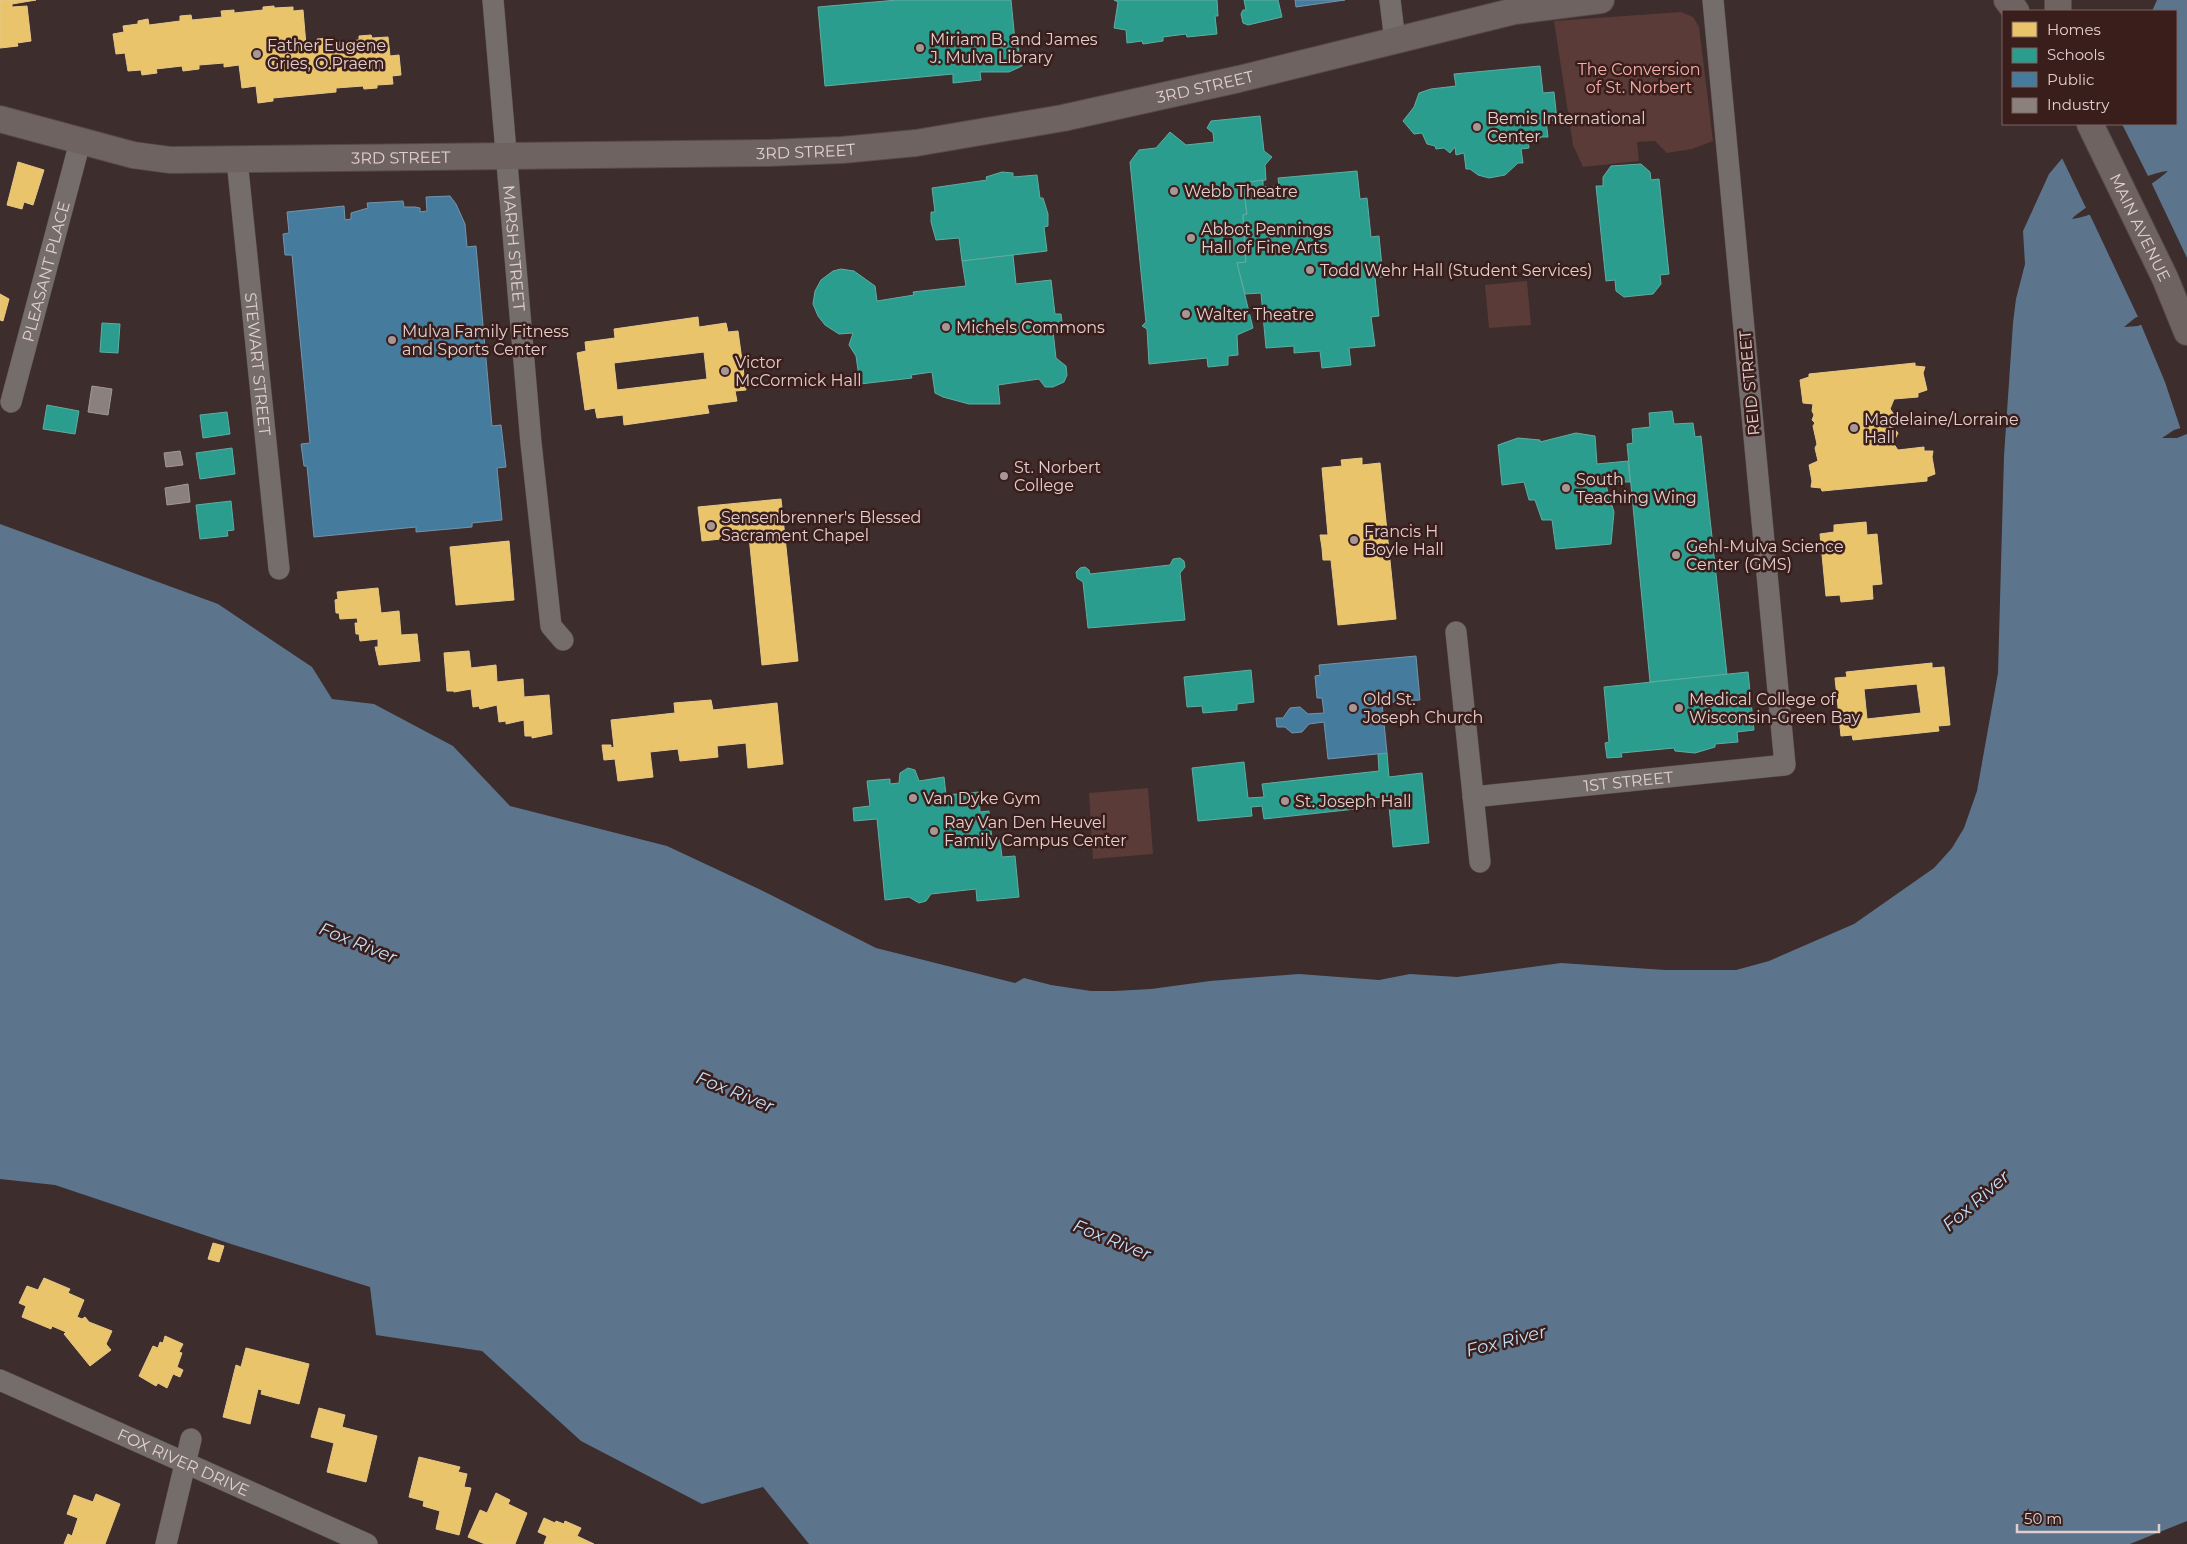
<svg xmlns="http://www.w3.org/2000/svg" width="2187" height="1544" font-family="Montserrat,sans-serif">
<rect width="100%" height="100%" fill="#3d2d2c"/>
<g fill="#5a3b38">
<polygon points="1681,12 1693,17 1699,27 1713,141 1692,149 1667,153 1655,141 1637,142 1639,161 1583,167 1573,145 1554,21"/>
<polygon points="1527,281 1531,325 1489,328 1485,285"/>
<polygon points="1148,788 1153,854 1093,859 1089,793"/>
</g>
<path fill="#5c758c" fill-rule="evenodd" d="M 2157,0 L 2187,0 L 2187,295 L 2135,318 L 2124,327 L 2138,326 L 2187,305 L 2187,426 L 2174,430 L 2162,438 L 2177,438 L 2187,434 L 2187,1521 L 2130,1544 L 809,1544 L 763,1487 L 702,1504 L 581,1441 L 482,1351 L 376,1335 L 370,1287 L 231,1244 L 55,1185 L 0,1179 L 0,524 L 218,604 L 312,667 L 332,699 L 374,704 L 453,746 L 510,806 L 667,846 L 761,890 L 876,948 L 1015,983 L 1024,978 L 1051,985 L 1091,991 L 1114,991 L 1151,989 L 1210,981 L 1299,974 L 1379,980 L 1410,974 L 1457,977 L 1561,963 L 1665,970 L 1736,970 L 1769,961 L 1854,924 L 1934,868 L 1952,848 L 1964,828 L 1977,791 L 1998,673 L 2004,456 L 2013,323 L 2016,299 L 2025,264 L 2023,231 L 2049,174 L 2070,149 L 2084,124 L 2176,124 L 2176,11 L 2152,11 ZM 2168,171 C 2151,188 2095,217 2072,219 C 2086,204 2147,172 2168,171 Z"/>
<g fill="#3d2d2c">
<polygon points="2081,124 2122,124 2149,178 2087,210 2061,156"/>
<polygon points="2151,182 2187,258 2187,298 2139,319 2089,213"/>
<polygon points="2187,302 2187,428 2181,430 2165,382 2140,322"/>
</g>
<g fill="#e9c46a" stroke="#e7c788" fill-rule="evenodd">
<polygon points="0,0 36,0 12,4 12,7 27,6 31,41 17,43 18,46 0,48"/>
<polygon points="274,6 274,8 293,7 293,11 303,10 306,45 317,44 317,39 331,38 331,43 359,40 359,36 371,35 372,38 388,37 390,56 399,55 401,75 392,76 393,84 377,85 377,88 364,89 363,86 336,88 336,92 273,98 273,101 258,103 256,86 242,88 239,65 224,67 224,63 199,65 199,69 183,71 182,66 156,69 157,73 142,75 141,70 128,71 125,53 116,54 113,34 124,32 123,26 138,24 138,21 148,19 149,25 180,21 180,16 191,15 192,20 222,17 221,11 234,10 234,13 263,10 263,7"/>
<polygon points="18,162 44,170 33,205 24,202 22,209 7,205"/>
<polygon points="0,294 9,299 3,321 0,320"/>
<path d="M 698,317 L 699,327 L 726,323 L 728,332 L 738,331 L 746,390 L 735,391 L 737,401 L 707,405 L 709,413 L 624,425 L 623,415 L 597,418 L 595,408 L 585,410 L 577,353 L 586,351 L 585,342 L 615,338 L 614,329 ZM 704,352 L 707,379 L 617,390 L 614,363 Z"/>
<polygon points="1915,363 1915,366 1925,367 1923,373 1927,390 1918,393 1918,397 1894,399 1890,409 1896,417 1891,425 1898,433 1893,443 1898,450 1924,447 1924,451 1933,451 1932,457 1935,474 1927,477 1927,481 1822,491 1821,488 1811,487 1812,481 1809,465 1818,461 1815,448 1817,444 1813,426 1815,423 1812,420 1814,415 1812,411 1813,404 1803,403 1800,380 1809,377 1809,374"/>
<polygon points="1362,458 1362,465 1380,463 1396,619 1338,625 1331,560 1323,560 1322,548 1320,535 1328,535 1322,468 1342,466 1341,460"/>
<polygon points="781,499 798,661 762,665 749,536 702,541 698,507"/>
<polygon points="1866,522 1867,535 1877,534 1882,584 1872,585 1873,599 1841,602 1840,595 1826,596 1820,534 1834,532 1834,525"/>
<polygon points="509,541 514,600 456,605 450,547"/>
<polygon points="378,588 381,613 399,611 401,635 417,634 420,661 379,665 375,647 378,647 378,639 360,641 359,634 356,634 355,623 358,623 357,618 340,619 339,613 336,613 335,600 338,599 337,592"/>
<polygon points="469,651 471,668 496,665 497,682 523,679 524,697 549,695 552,734 532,738 532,736 525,736 524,720 506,724 506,721 499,722 497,705 480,709 479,706 473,707 471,689 454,692 454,691 447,691 444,653"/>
<path d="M 1932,663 L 1932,668 L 1944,667 L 1950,725 L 1938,726 L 1939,731 L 1853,740 L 1852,735 L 1841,736 L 1835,678 L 1847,677 L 1846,672 ZM 1917,684 L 1921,713 L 1867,719 L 1864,689 Z"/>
<polygon points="711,700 713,710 777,703 783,764 748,768 746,743 717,746 718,757 680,761 678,749 650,752 653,777 618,781 615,759 604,760 602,745 611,745 611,748 614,747 611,720 675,713 674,703"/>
<polygon points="213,1243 224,1246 219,1262 208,1259"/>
<polygon points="44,1278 70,1289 68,1293 84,1300 77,1317 82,1319 85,1317 89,1322 112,1331 106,1344 111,1350 90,1366 64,1334 66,1332 52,1326 51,1329 22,1317 26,1306 19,1303 27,1286 38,1290"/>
<polygon points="165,1336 183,1344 179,1352 182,1353 177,1367 183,1370 180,1377 173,1374 167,1388 158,1383 156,1386 139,1376 153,1346 158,1348 160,1342 163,1343"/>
<polygon points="246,1348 309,1364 299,1404 261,1394 262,1390 258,1389 250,1424 223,1417 236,1365 241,1367"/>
<polygon points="319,1408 345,1415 342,1427 377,1436 366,1482 327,1472 334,1443 311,1437"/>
<polygon points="419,1457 460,1467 458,1472 467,1474 464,1487 471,1488 459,1535 436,1529 440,1511 423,1506 424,1501 409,1497"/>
<polygon points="496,1493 510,1500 508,1504 527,1513 515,1544 485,1544 468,1537 480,1510 487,1513"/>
<polygon points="96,1494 120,1504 105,1544 64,1544 68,1534 72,1536 78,1518 67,1514 74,1495 93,1502"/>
<polygon points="544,1518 555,1523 556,1521 564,1524 565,1521 581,1528 577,1536 594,1544 544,1544 547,1536 538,1532"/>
</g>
<g fill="#2a9d8f" stroke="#61aca2">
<polygon points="897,0 1011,0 1015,41 1018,41 1019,55 1024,62 1022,66 1009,72 980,72 981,80 953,83 953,74 825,86 818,7"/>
<polygon points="1114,0 1217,0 1218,16 1215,16 1217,34 1187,37 1186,34 1163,37 1163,41 1143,44 1142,41 1127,43 1126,30 1114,28 1118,2"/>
<polygon points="1244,0 1278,0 1282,17 1248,25 1243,23 1241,14 1243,10 1246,10"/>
<polygon points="1540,66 1543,93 1554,92 1557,120 1546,121 1548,137 1541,137 1535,144 1528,139 1529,148 1521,149 1523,163 1518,163 1505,175 1489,178 1478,175 1470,169 1466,169 1464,153 1456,155 1455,147 1450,153 1444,148 1436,149 1435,146 1427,144 1422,133 1414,134 1403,121 1414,107 1419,93 1431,89 1456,86 1454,74"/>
<polygon points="1260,116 1264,151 1272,157 1265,165 1266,180 1243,183 1247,214 1243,215 1246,262 1237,263 1253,328 1237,335 1238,355 1228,356 1228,365 1208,367 1207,358 1149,364 1147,329 1142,326 1146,322 1130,162 1139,150 1156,148 1170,132 1186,145 1214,142 1213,133 1207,128 1211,121"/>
<polygon points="1641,164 1650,172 1651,180 1659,179 1669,274 1660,275 1661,284 1653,294 1624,297 1616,291 1615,280 1606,281 1596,186 1603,186 1603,177 1611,166"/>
<polygon points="1357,171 1360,199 1367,198 1371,237 1379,236 1383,277 1375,277 1379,316 1371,317 1375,346 1349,348 1351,365 1322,368 1320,351 1294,353 1294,346 1266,348 1261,293 1245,294 1237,263 1246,262 1243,215 1247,214 1243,183 1263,180 1263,187 1279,186 1278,178"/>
<polygon points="1002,172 1013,173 1013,177 1037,175 1040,198 1043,198 1048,214 1048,226 1044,227 1047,251 962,261 959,238 936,240 931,222 931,212 935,212 932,188 987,180 986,177"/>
<polygon points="1013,255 1016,284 1051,280 1055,314 1061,314 1063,330 1053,331 1056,358 1066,366 1067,375 1064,382 1053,387 1045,387 1039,379 998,385 1000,404 969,404 943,397 935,393 932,372 911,375 912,378 860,384 856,356 849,345 853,333 839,334 825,325 818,316 813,304 815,291 821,280 833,271 841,269 854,271 875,286 877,301 914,295 913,292 966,286 962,261"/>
<polygon points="102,323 120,324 118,353 100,352"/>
<polygon points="47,405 79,411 75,434 43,429"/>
<polygon points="1672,411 1674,424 1693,423 1695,437 1701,436 1727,675 1650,682 1627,444 1633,443 1632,429 1650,427 1649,413"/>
<polygon points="227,412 230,434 203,438 200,415"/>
<polygon points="1576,433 1595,436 1597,464 1628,461 1630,482 1605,482 1614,512 1611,544 1556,549 1552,520 1542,520 1535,500 1529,500 1524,482 1502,485 1498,445 1518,438 1540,440 1540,442"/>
<polygon points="232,448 235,474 200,479 196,453"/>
<polygon points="231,501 234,530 227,531 228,536 200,539 196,505"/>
<polygon points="1180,558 1184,561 1185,567 1180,573 1185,620 1088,628 1083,582 1077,578 1076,572 1080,568 1085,567 1089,570 1090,574 1170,565 1173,559"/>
<polygon points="1251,670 1254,702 1237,704 1237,710 1203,713 1202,706 1187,707 1184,677"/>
<polygon points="1748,672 1754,730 1737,732 1738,742 1715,744 1715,747 1695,753 1675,751 1674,748 1621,753 1622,757 1607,758 1605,743 1609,742 1604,687"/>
<polygon points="1387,753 1389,777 1422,773 1429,843 1393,847 1388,796 1373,798 1374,807 1264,819 1262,806 1251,807 1252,816 1198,821 1192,768 1244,762 1248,798 1264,797 1262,784 1379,771 1378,754"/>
<polygon points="908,768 915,770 919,781 944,777 946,795 979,792 980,812 989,811 992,840 1000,840 1002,857 1015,856 1019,897 977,901 976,889 931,894 926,901 919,903 909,897 885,900 877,819 854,821 853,808 870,806 867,781 890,779 890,784 899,783 900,773"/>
</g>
<g fill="#457b9d" stroke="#7494ab">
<polygon points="1295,0 1345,0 1296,7"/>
<polygon points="450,196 456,204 465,224 467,247 476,246 492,426 501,425 506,467 497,468 502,520 472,523 472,527 416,532 416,527 314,537 307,466 304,466 301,444 310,443 292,255 285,255 283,234 289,233 287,212 344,206 345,220 351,219 351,213 368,208 367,203 403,201 404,207 415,207 420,208 420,212 427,211 426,197"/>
<polygon points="1416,656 1420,700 1382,703 1387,753 1328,759 1324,722 1309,724 1302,732 1292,733 1285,727 1277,727 1276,718 1283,718 1290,708 1300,707 1308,714 1324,713 1322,698 1317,698 1315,676 1320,675 1319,665"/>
</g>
<g fill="#8a817c" stroke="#a49894">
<polygon points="92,386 112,389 108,415 88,412"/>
<polygon points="180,451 183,465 166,467 164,453"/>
<polygon points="188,484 190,502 167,505 165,488"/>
</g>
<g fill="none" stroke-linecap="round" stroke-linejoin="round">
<defs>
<g id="minor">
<path id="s1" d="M 493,0 L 531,443 L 551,626 L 563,640"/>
<polyline points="1390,0 1395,41"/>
<path id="s2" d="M 237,160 L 279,569"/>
<path id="s3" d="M 11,402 L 80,142"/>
<polyline points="1456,632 1480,862"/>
<path id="s4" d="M 1473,797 L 1785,765 L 1713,0"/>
<path id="s5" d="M 0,1380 L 367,1544"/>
<polyline points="166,1544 191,1439"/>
</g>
<g id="major">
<polyline points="2007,0 2016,11"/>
<polyline points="2058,0 2058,11"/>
<path id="s6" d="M 0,119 L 133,155 L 170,160 L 768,153 L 842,150 L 916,143 L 1063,118 L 1239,79 L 1515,11 L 1601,0"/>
<path id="s7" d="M 2090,124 L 2165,278 L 2187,332"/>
</g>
</defs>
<use href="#minor" stroke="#564947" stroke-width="22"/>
<use href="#major" stroke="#564947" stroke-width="28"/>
<use href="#minor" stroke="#746d6c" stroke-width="21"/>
<use href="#major" stroke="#6f6362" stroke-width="26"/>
</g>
<g fill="#a89695" stroke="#391e1c" stroke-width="2">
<circle cx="920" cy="48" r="5"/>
<circle cx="257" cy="54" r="5"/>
<circle cx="1477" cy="127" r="5"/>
<circle cx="1174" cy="191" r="5"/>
<circle cx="1191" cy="238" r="5"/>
<circle cx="1310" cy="270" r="5"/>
<circle cx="1186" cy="314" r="5"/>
<circle cx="946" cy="327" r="5"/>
<circle cx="392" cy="340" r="5"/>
<circle cx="725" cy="371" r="5"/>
<circle cx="1854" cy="428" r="5"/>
<circle cx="1004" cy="476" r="5"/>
<circle cx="1566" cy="488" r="5"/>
<circle cx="711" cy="526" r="5"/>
<circle cx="1354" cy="540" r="5"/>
<circle cx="1676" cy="555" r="5"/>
<circle cx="1353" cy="708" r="5"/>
<circle cx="1679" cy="708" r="5"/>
<circle cx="913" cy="798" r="5"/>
<circle cx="1285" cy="801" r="5"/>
<circle cx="934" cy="831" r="5"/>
</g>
<g text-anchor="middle" stroke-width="5" stroke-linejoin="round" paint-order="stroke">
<g font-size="16" fill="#e2cfcd" stroke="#391e1c" text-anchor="start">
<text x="930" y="45">Miriam B. and James<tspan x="930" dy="18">J. Mulva Library</tspan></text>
<text x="267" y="51">Father Eugene<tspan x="267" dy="18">Gries, O.Praem</tspan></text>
<text x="1487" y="124">Bemis International<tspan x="1487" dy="18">Center</tspan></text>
<text x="1184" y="197">Webb Theatre</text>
<text x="1201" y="235">Abbot Pennings<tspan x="1201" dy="18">Hall of Fine Arts</tspan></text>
<text x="1320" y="276">Todd Wehr Hall (Student Services)</text>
<text x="1196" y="320">Walter Theatre</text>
<text x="956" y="333">Michels Commons</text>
<text x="402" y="337">Mulva Family Fitness<tspan x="402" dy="18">and Sports Center</tspan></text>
<text x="735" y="368">Victor<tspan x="735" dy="18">McCormick Hall</tspan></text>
<text x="1864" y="425">Madelaine/Lorraine<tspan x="1864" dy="18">Hall</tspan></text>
<text x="1014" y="473">St. Norbert<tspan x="1014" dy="18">College</tspan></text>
<text x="1576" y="485">South<tspan x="1576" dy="18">Teaching Wing</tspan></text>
<text x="721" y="523">Sensenbrenner's Blessed<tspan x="721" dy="18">Sacrament Chapel</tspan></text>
<text x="1364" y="537">Francis H<tspan x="1364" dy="18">Boyle Hall</tspan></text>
<text x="1686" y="552">Gehl-Mulva Science<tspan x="1686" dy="18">Center (GMS)</tspan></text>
<text x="1363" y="705">Old St.<tspan x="1363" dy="18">Joseph Church</tspan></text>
<text x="1689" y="705">Medical College of<tspan x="1689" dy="18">Wisconsin-Green Bay</tspan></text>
<text x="923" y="804">Van Dyke Gym</text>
<text x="1295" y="807">St. Joseph Hall</text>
<text x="944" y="828">Ray Van Den Heuvel<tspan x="944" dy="18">Family Campus Center</tspan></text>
</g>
<g font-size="16" fill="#f5afa9" stroke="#391e1c">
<text x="1639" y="75">The Conversion<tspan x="1639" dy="18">of St. Norbert</tspan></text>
</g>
<g font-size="16" fill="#e2cfcd" stroke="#391e1c">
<text dy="6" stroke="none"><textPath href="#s6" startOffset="1216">3RD STREET</textPath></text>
<text dy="6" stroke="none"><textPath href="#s6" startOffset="811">3RD STREET</textPath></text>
<text dy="6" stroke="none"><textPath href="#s6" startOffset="406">3RD STREET</textPath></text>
<text dy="6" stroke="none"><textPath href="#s7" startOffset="115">MAIN AVENUE</textPath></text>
<text dy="6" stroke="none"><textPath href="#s1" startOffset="249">MARSH STREET</textPath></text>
<text dy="6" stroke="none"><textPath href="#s3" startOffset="135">PLEASANT PLACE</textPath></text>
<text dy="6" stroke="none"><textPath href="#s2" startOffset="205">STEWART STREET</textPath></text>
<text transform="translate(1749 383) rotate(-95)" y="6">REID STREET</text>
<text dy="6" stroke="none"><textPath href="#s4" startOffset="156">1ST STREET</textPath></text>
<text dy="6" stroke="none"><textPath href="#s5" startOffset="201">FOX RIVER DRIVE</textPath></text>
</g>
<g font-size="18" font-style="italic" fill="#c2dffb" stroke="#391e1c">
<text transform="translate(358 943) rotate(22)" y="6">Fox River</text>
<text transform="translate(735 1092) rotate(22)" y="6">Fox River</text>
<text transform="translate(1976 1201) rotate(-41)" y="6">Fox River</text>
<text transform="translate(1112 1240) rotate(22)" y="6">Fox River</text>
<text transform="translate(1506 1341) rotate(-14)" y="6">Fox River</text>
</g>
</g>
<rect x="2002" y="10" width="175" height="115" fill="#391e1c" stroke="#7d6563"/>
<rect x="2012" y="22" width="25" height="15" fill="#e9c46a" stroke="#7d6563"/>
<text x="2047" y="35" font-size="15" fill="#e2cfcd">Homes</text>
<rect x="2012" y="48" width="25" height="15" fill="#2a9d8f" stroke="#7d6563"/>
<text x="2047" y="60" font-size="15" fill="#e2cfcd">Schools</text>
<rect x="2012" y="72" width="25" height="15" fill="#457b9d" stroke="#7d6563"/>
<text x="2047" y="85" font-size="15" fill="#e2cfcd">Public</text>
<rect x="2012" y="98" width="25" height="15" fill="#8a817c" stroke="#7d6563"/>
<text x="2047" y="110" font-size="15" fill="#e2cfcd">Industry</text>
<path d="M2017 1524v8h142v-8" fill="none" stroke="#e2cfcd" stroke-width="2.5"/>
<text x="2024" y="1524" font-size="15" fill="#e2cfcd" stroke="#391e1c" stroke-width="4" paint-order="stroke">50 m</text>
</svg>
